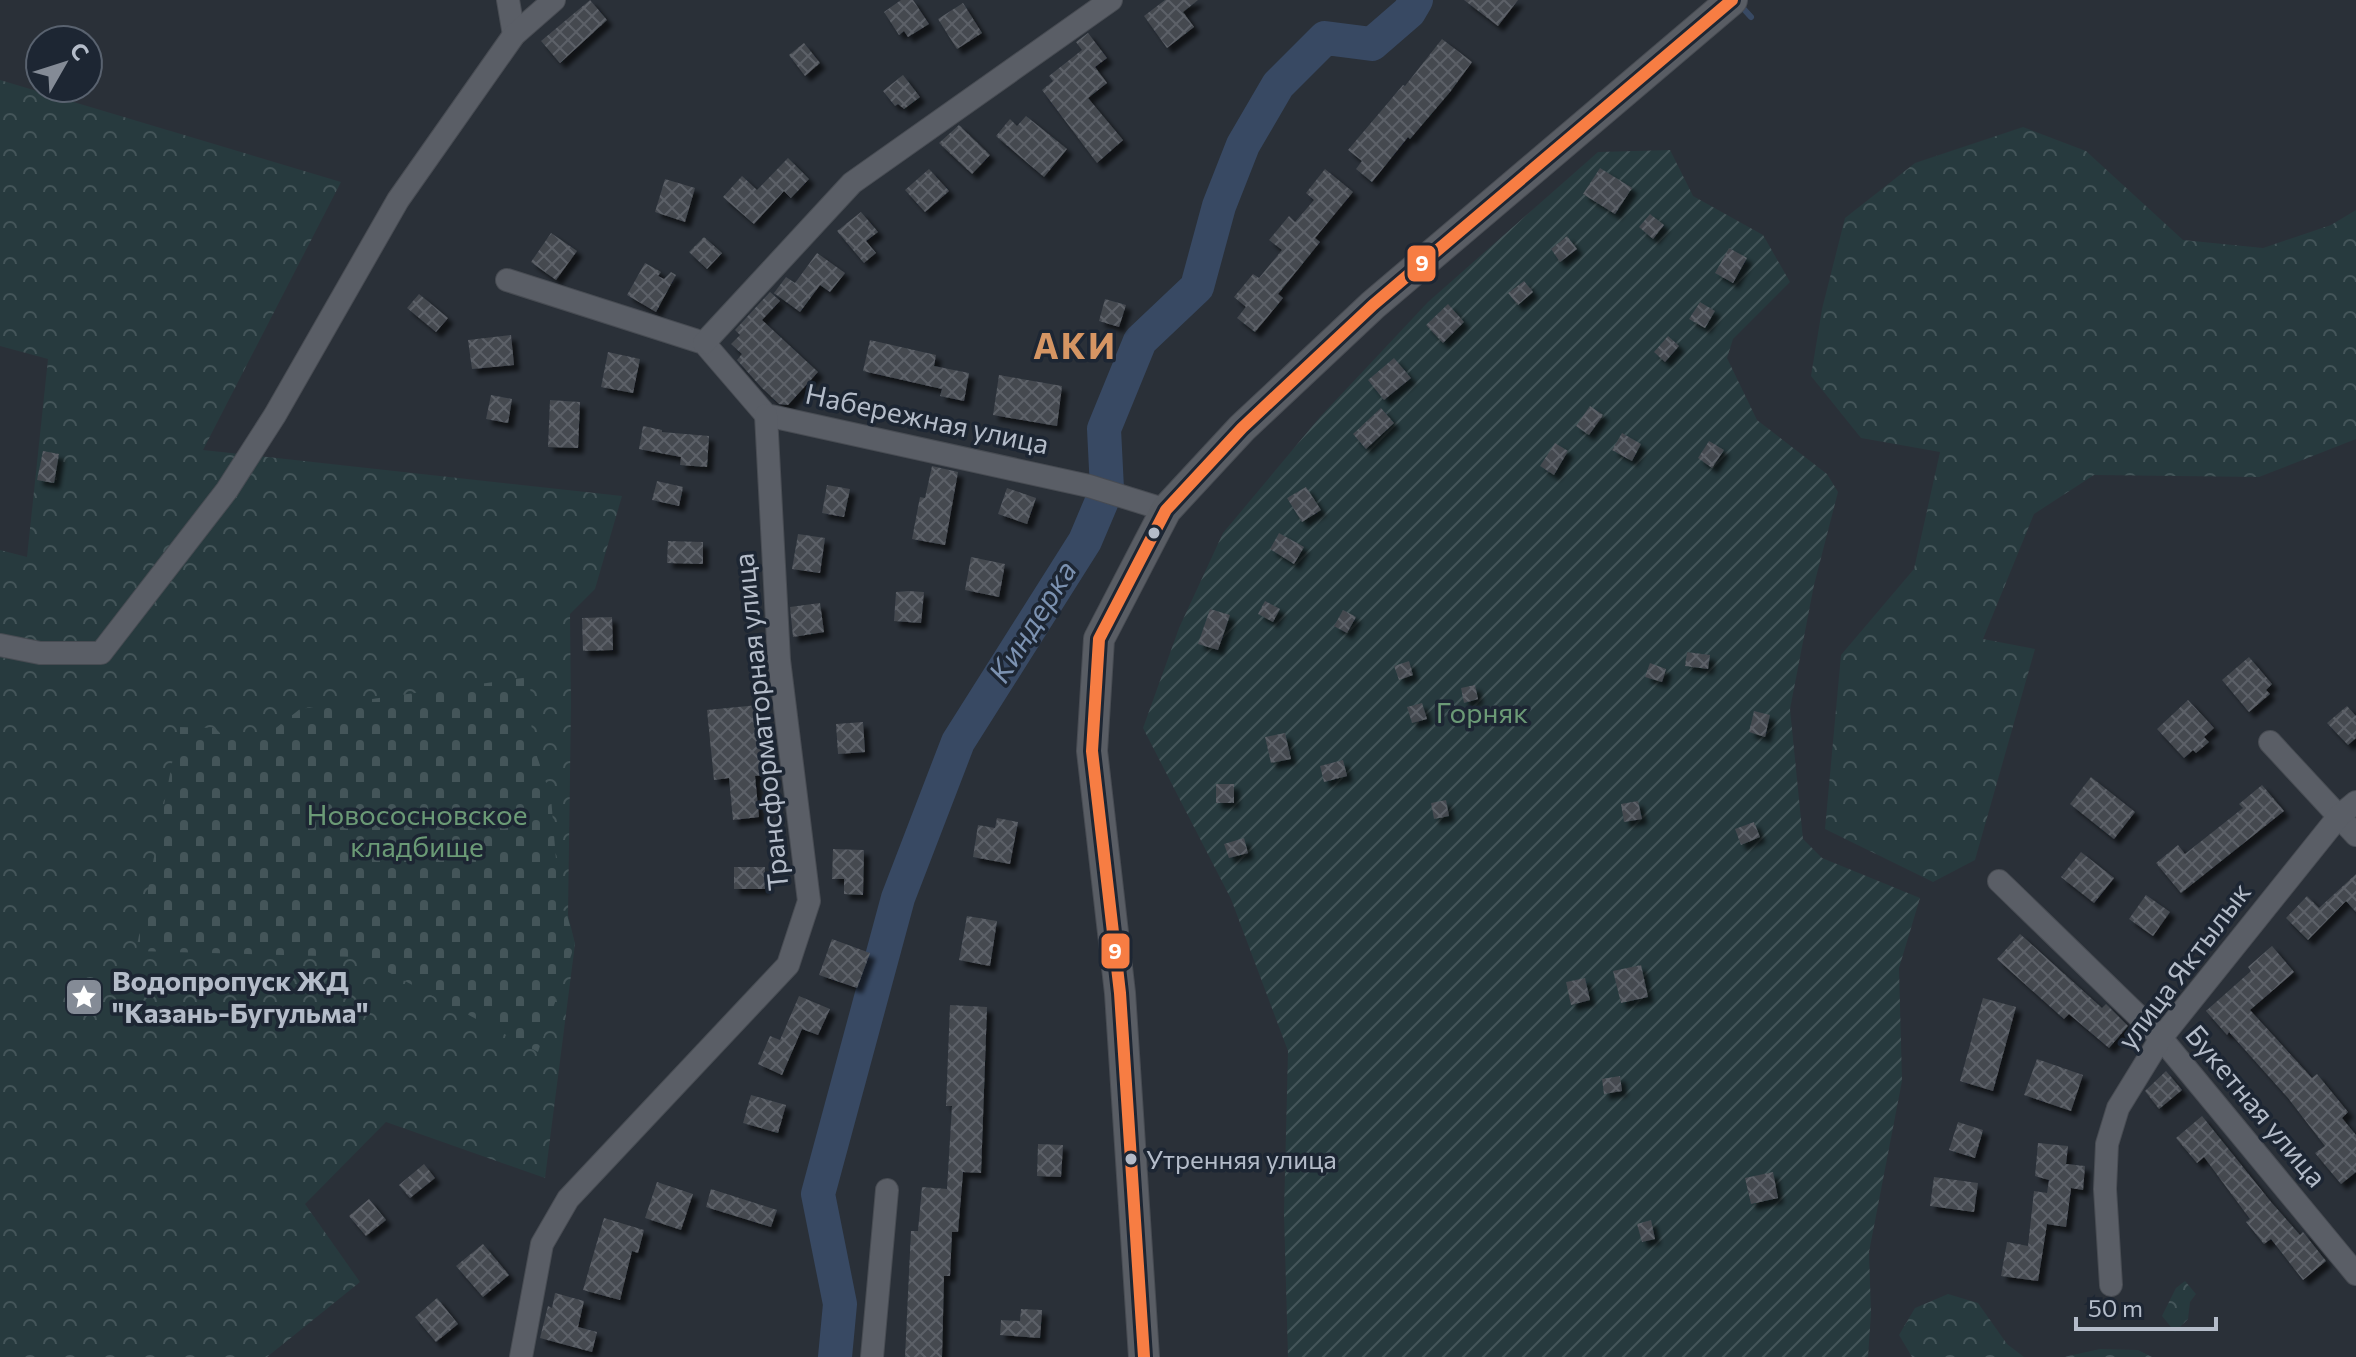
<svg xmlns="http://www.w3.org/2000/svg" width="2356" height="1357" font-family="Commissioner,sans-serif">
<defs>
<pattern id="forest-crowns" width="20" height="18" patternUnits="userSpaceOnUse" patternTransform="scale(2)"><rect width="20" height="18" fill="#273a3e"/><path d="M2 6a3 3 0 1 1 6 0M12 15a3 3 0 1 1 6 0" fill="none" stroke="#445559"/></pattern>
<pattern id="cemetery-stones" width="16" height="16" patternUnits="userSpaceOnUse" patternTransform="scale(2)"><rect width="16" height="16" fill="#273a3e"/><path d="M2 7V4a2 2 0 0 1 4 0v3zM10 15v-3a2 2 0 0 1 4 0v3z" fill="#445559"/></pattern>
<pattern id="garden-furrows" width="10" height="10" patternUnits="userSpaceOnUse" patternTransform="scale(2)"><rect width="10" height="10" fill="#273a3e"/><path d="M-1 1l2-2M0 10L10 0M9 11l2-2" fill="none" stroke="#445559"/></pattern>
<pattern id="building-cross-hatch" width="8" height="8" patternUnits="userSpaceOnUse" patternTransform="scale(2)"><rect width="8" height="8" fill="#444950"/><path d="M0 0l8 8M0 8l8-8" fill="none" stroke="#5d6168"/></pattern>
<filter id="shadow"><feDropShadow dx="5.5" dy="5.5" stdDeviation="2" flood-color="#0009"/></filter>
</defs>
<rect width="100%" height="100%" fill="#2a3038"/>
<g fill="url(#forest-crowns)">
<polygon points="0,80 341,182 203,450 622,496 595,589 570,614 571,705 568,915 575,944 545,1178 386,1122 305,1204 360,1282 267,1357 0,1357 0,550 27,557 48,359 0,346"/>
<polygon points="2023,127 2086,151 2183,240 2263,248 2331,225 2356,210 2356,439 2259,477 2094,475 2034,514 1983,639 2035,649 1975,860 1933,882 1825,829 1841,655 1914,569 1940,452 1861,438 1811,376 1822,309 1845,218 1915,163"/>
<polygon points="2185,1281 2196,1294 2190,1302 2188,1319 2175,1332 2162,1316 2176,1288"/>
<polygon points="1948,1294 1978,1303 2007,1344 2024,1357 1912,1357 1899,1335 1915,1308"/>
<polygon points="2100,1349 2138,1350 2152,1357 2064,1357"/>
</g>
<polygon fill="url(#cemetery-stones)" points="530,677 532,742 551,797 560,910 566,911 575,944 538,1052 360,957 136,951 179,727 215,728 222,735 258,742 300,709"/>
<polygon fill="url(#garden-furrows)" points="1670,150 1693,196 1763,235 1790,282 1733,339 1727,358 1757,420 1827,474 1838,492 1814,585 1790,709 1803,839 1822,858 1920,898 1899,968 1902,1081 1869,1252 1871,1313 1868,1357 1288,1357 1284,1213 1288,1051 1231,899 1143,728 1179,628 1223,533 1320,417 1428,302 1598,152"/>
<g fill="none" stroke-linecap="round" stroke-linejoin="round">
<polyline stroke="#384963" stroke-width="6" points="1741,6 1751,17"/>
<polyline stroke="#384963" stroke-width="34" points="835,1357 840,1304 818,1194 898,898 958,742 1085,541 1107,489 1104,429 1140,341 1197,287 1219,206 1243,145 1278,85 1325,38 1372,44 1409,12 1416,0"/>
</g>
<g fill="url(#building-cross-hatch)" filter="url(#shadow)">
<polygon points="590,0 607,20 560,63 541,41"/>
<polygon points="901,0 913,0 929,24 908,37 904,31 899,35 884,12"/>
<polygon points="1165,0 1198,0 1183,12 1194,27 1167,48 1144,16"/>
<polygon points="1464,0 1518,0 1498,26"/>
<polygon points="963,3 982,33 957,49 938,19"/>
<polygon points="1088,33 1107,58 1095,67 1107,83 1088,98 1123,140 1097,163 1042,90 1053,81 1049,76 1082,50 1076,42"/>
<polygon points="1442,39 1472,62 1450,92 1410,139 1408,137 1372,182 1356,169 1362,161 1348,150 1403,85 1405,86"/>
<polygon points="804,43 820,63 805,76 789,55"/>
<polygon points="903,75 920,97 904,109 898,104 895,106 883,91"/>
<polygon points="1026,116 1067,149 1044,177 996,136 1010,119 1017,126"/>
<polygon points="959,125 990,155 972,174 939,143"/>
<polygon points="788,158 809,179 791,198 784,191 754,224 723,197 742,176 757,190"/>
<polygon points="1600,168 1632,188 1615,214 1583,194"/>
<polygon points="929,169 949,191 925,212 905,190"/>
<polygon points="1325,169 1353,192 1315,238 1320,242 1278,294 1283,298 1255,332 1237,318 1246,307 1234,297 1253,274 1259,278 1282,250 1269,240 1289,216 1295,222 1314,200 1306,193"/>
<polygon points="665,179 695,188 685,222 655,212"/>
<polygon points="861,212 878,232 866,241 876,253 864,263 837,231"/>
<polygon points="1650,214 1664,225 1653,239 1639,227"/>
<polygon points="551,233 577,251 556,280 531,262"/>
<polygon points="1567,236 1577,249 1560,262 1551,249"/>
<polygon points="704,237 722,253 707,269 689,252"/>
<polygon points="1729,248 1747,258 1733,283 1715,273"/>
<polygon points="817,253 845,273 830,292 820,285 800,312 774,293 786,277 795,283"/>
<polygon points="645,263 661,272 658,276 664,279 671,272 676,275 656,312 627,295"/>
<polygon points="1524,281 1533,292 1518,305 1508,293"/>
<polygon points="770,292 780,301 762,320 818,372 788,405 779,404 761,387 737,360 742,354 731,344 740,335 735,330"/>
<polygon points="419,294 448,318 436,332 407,308"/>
<polygon points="1105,299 1126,305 1119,327 1099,321"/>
<polygon points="1700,302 1715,311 1705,328 1689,319"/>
<polygon points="1448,304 1464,322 1443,343 1426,325"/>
<polygon points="511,335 514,365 472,369 468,340"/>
<polygon points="1668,336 1679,346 1665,362 1654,352"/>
<polygon points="870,340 936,355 934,366 969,373 964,401 940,396 942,389 863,371"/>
<polygon points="608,352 640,359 633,393 601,387"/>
<polygon points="1394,358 1411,378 1384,400 1368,380"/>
<polygon points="999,375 1062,386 1057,426 993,415"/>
<polygon points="491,395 512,399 508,423 486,419"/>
<polygon points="550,400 580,402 578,448 548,447"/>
<polygon points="1590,406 1603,415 1589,435 1576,426"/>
<polygon points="1381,408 1394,423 1366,449 1353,434"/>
<polygon points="643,426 662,430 662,432 709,436 707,467 680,465 681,457 639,449"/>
<polygon points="1622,433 1641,444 1632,461 1612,450"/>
<polygon points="1709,441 1724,450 1712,468 1698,458"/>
<polygon points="1555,443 1568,451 1554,475 1540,466"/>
<polygon points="43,451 59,454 54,483 37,480"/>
<polygon points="932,466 958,472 945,545 912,539 920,497 925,498"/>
<polygon points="657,481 683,487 679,506 652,500"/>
<polygon points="827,485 850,489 844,517 822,513"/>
<polygon points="1306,487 1321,510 1302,522 1287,498"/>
<polygon points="1007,488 1036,498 1027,524 998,514"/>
<polygon points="1279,533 1304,547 1294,564 1270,549"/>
<polygon points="798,534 825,538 820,573 792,569"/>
<polygon points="668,541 703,542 703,564 667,563"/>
<polygon points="971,557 1005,564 999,597 965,590"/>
<polygon points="908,591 924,592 921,623 894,621 896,592"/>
<polygon points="1265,601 1280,609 1273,622 1258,614"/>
<polygon points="820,603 824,632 793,637 790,607"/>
<polygon points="1210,609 1230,615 1218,650 1198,644"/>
<polygon points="1343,610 1356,617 1347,633 1334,626"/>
<polygon points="612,617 613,650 583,651 582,618"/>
<polygon points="1687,652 1710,655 1708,669 1685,666"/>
<polygon points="2249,657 2272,684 2266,690 2270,694 2249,712 2222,680"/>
<polygon points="1409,661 1413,675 1399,680 1394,666"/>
<polygon points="1650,663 1666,669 1662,682 1645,677"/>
<polygon points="1475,685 1478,699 1464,703 1461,688"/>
<polygon points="2188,700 2214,728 2204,737 2209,742 2196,753 2193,750 2184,758 2157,729"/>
<polygon points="1422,703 1427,719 1412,723 1407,707"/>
<polygon points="758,705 765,775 755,776 759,817 733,820 729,778 714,780 707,710"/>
<polygon points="2347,706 2356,716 2356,738 2348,745 2327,723"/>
<polygon points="1754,711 1770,715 1765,737 1749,732"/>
<polygon points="863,722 865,752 838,754 836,724"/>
<polygon points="1285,733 1291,759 1271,763 1265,737"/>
<polygon points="1343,760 1347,776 1324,782 1320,766"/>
<polygon points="2091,777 2135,812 2114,839 2070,804"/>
<rect x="1216" y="784" width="18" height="19"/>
<polygon points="2262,785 2284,811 2181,893 2156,863 2178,845 2185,854 2243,808 2239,804"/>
<polygon points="1446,800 1449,816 1434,819 1431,803"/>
<polygon points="1638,801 1642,819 1624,822 1621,804"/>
<polygon points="997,818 1018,822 1010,864 973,857 978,825 995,828"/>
<polygon points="1754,822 1760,837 1741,845 1735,829"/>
<polygon points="1244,838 1248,853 1229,858 1224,844"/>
<polygon points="833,849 864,850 863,895 844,894 844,879 832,879"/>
<polygon points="2081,852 2114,878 2094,903 2061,877"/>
<rect x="734" y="867" width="31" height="22"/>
<polygon points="2356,874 2356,912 2346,901 2308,940 2286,918 2307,896 2319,908"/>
<polygon points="2146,895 2170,912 2153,936 2129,919"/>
<polygon points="967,916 997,921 990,966 959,960"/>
<polygon points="2020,934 2102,1008 2106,1004 2128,1026 2109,1048 2069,1014 2064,1019 1997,959"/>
<polygon points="832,939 870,953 857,988 819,975"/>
<polygon points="2272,946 2294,972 2250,1010 2312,1078 2317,1074 2348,1112 2342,1118 2356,1135 2356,1172 2341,1184 2315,1153 2325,1146 2288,1098 2229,1032 2227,1035 2206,1011 2251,971 2248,967"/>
<polygon points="1641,965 1648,997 1621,1003 1613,971"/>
<polygon points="1585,978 1590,1000 1571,1005 1566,982"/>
<polygon points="799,996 830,1009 818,1035 802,1029 782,1075 758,1064 770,1036 780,1040"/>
<polygon points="1983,998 2016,1007 1993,1091 1960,1081"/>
<polygon points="950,1005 987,1007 981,1173 963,1172 958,1232 952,1232 950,1276 944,1276 942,1357 905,1357 911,1231 918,1231 922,1187 947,1189 952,1106 946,1106"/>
<polygon points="2037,1059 2083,1075 2071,1111 2024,1095"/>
<polygon points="2166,1071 2182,1090 2159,1109 2145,1091"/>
<polygon points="1620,1076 1622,1091 1604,1094 1602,1079"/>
<polygon points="751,1095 786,1105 778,1133 743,1123"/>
<polygon points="2202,1116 2271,1202 2300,1235 2303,1232 2326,1261 2303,1280 2271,1239 2264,1244 2246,1222 2250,1219 2204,1157 2197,1163 2176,1138"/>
<polygon points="1958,1122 1983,1130 1975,1158 1949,1150"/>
<polygon points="2038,1143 2068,1146 2066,1164 2085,1166 2083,1190 2071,1188 2066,1227 2047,1224 2038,1281 2001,1276 2007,1242 2028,1246 2034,1191 2047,1193 2049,1180 2035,1176"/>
<polygon points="1038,1144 1063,1145 1061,1177 1037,1176"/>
<polygon points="424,1164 435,1178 410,1198 399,1185"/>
<polygon points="1773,1172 1778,1198 1751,1204 1745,1178"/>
<polygon points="1934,1177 1978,1183 1974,1212 1930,1206"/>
<polygon points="657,1182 693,1194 681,1230 645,1218"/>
<polygon points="711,1189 777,1210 771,1227 706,1207"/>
<polygon points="369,1199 386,1220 366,1236 349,1216"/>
<polygon points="604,1218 644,1230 638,1253 632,1251 620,1300 583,1290"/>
<polygon points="1651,1220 1655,1239 1642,1242 1637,1224"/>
<polygon points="483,1244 509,1275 483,1297 456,1266"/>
<polygon points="555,1293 584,1301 578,1327 597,1332 592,1352 540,1338 548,1306 552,1308"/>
<polygon points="437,1298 458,1324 436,1342 415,1317"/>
<polygon points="1021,1309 1042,1310 1040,1338 1000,1335 1001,1320 1020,1321"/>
</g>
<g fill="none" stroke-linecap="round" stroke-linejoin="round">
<defs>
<g id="street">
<polyline points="508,0 514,35"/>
<polyline points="507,280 704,343 766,415 1089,486 1166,510"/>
<polyline points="704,343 852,183 1111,0"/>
<polyline points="0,645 40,653 101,653 227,490 275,415 398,200 514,35 554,0"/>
<polyline points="2270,742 2356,835"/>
<polyline points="1999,881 2161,1038 2356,1274"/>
<polyline points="2111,1285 2105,1189 2107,1144 2118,1108 2161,1038 2339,816 2356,802"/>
<polyline points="521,1357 542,1244 568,1199 788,965 809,901 779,660 766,415"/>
<polyline points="872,1357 887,1190"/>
</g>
<polyline id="secondary" points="1144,1357 1120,993 1092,751 1099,639 1166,510 1242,428 1373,305 1732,0"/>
</defs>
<use href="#street" stroke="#484c53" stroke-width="24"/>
<use href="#secondary" stroke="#484c53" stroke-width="32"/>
<use href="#street" stroke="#5a5e66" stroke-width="22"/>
<use href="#secondary" stroke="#595d64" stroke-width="30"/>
<defs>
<polyline id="bus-1" points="1144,1357 1120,993 1092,751 1099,639 1166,510 1242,428 1373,305 1732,0"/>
</defs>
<use href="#bus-1" stroke="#1d2633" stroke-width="18"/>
<use href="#bus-1" stroke="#f77d43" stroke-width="12"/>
</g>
<defs>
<symbol id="sight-square" viewBox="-11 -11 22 22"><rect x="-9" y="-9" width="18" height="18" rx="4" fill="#848b96" stroke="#1d2633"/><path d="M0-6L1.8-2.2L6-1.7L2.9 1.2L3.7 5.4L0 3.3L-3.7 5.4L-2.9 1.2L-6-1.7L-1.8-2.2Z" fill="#fff"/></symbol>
</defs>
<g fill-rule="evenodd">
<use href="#sight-square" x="62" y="975" width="44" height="44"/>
</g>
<g fill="#b4bcc9" stroke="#1d2633" stroke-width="3">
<circle cx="1154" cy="533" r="7"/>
<circle cx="1131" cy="1159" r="7"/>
</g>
<g text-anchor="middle" stroke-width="7" stroke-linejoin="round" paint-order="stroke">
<g font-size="26" fill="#b4bcc9" stroke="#1d2633" text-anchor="start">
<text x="1146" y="1169">Утренняя улица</text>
</g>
<g font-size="28" fill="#b4bcc9" stroke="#1d2633">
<text transform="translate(927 419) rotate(12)" y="10">Набережная улица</text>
<text transform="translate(761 722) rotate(-96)" y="10">Трансформаторная улица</text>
<text transform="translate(2184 966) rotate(-53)" y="10">улица Яктылык</text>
<text transform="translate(2256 1106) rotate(50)" y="10">Букетная улица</text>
</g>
<g font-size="28" fill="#6b9a76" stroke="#1d2633">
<text x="1482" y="723">Горняк</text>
<text x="417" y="825">Новососновское<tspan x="417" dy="32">кладбище</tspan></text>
</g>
<g font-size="28" font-weight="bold" fill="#b4bcc9" stroke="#1d2633" text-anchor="start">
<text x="112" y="991">Водопропуск ЖД<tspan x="112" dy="32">"Казань-Бугульма"</tspan></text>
</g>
<g font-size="30" font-style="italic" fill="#7c92b1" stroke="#1d2633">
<text transform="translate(1033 622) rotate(-58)" y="10">Киндерка</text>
</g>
<g font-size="36" font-weight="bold" letter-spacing="2" fill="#d59563" stroke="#1d2633">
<text x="1075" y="359">АКИ</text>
</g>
</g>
<g stroke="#1d2633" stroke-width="3">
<rect x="1406" y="244" width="31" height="39" rx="8" fill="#f77d43"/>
<rect x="1100" y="932" width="31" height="38" rx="8" fill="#f77d43"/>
</g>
<g font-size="22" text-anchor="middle" font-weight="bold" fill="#fff">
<text x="1422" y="271">9</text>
<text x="1115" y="959">9</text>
</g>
<g transform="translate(64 64) rotate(51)"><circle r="38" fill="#1d2633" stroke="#59626f" stroke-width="2"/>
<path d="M0-6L14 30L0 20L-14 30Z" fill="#848b96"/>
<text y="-12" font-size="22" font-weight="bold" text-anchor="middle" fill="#b4bcc9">С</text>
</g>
<path d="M2076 1317v12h140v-12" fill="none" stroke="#b4bcc9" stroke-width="4"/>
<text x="2088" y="1317" font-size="24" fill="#b4bcc9" stroke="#1d2633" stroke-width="6" paint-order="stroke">50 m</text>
</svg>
